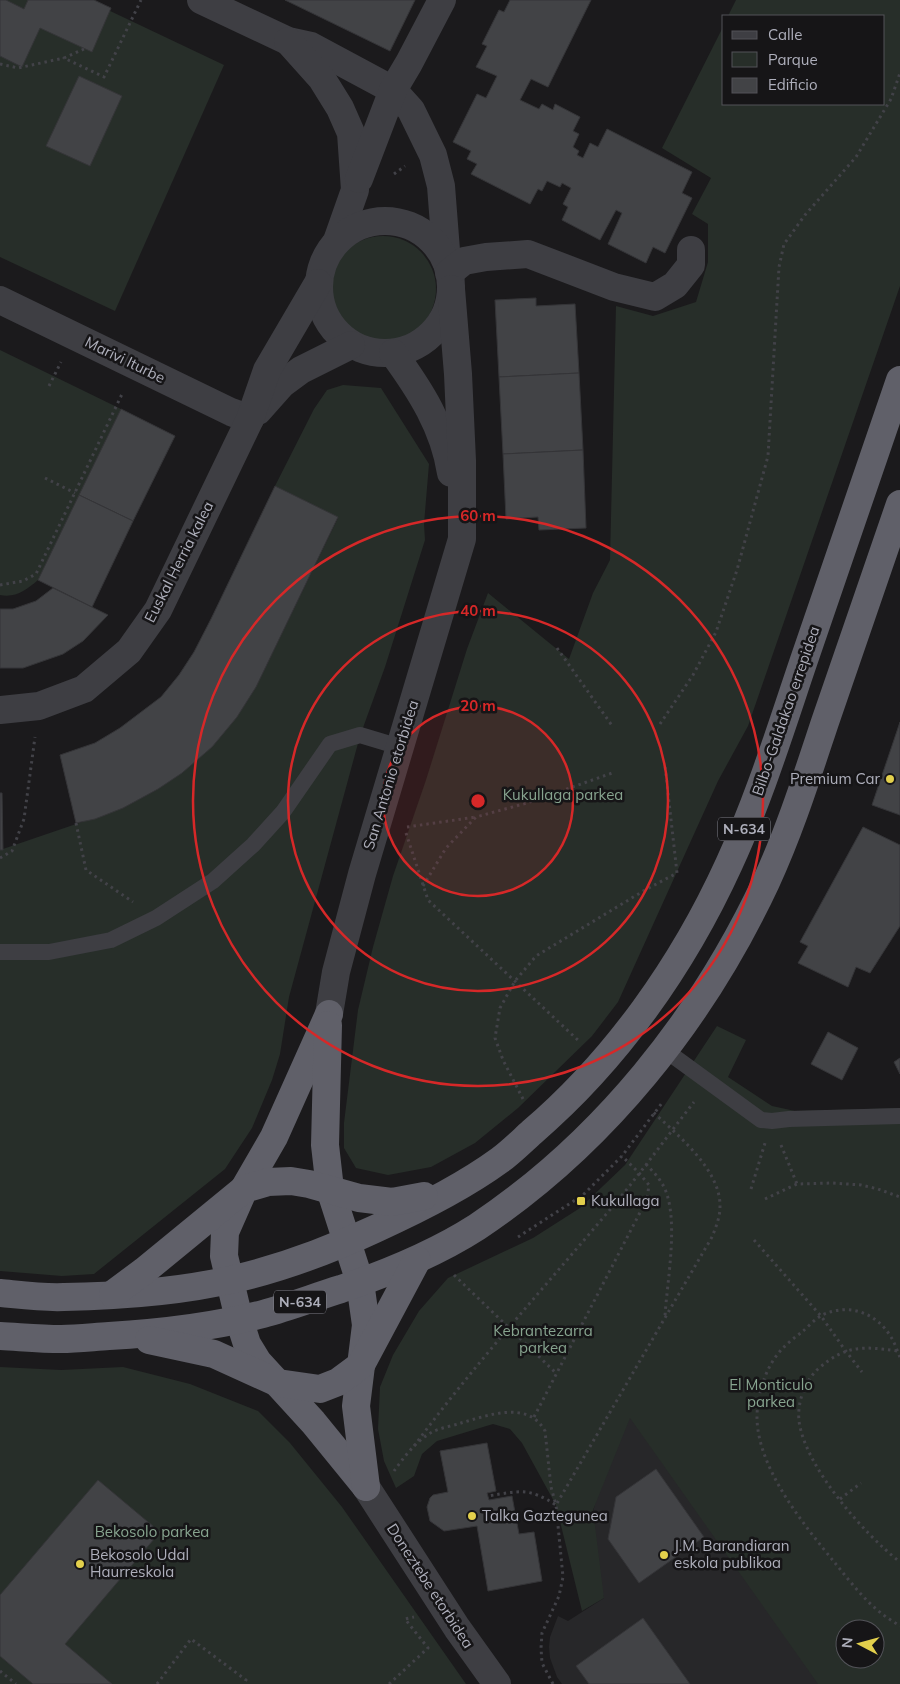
<svg xmlns="http://www.w3.org/2000/svg" width="900" height="1684" font-family="Mulish,sans-serif">
<rect width="100%" height="100%" fill="#1b1a1c"/>
<polygon fill="#272729" points="630,1417 820,1684 562,1684 557,1677 550,1658 549,1647 550,1637 558,1616 568,1621 604,1598 596,1571 593,1511 602,1479"/>
<g fill="#272e29" fill-rule="evenodd">
<polygon points="0,0 87,0 224,65 115,311 0,257"/>
<polygon points="736,0 900,0 900,286 748,726 718,781 618,1002 592,1036 518,1108 475,1143 431,1167 388,1175 356,1168 344,1148 344,1123 358,1010 373,947 393,876 426,780 467,649 488,593 569,659 593,593 610,560 616,306 653,316 696,302 708,262 708,224 692,214 711,178 662,148 724,25 724,104 884,104 884,16 728,16"/>
<circle cx="383" cy="289" r="53"/>
<path d="M 0,350 L 121,409 L 38,580 C 26,590 16,598 0,595 Z"/>
<polygon points="343,385 381,388 429,464 424,524 425,540 385,667 360,736 289,997 280,1054 272,1080 252,1128 225,1169 94,1274 62,1276 0,1271 0,850 123,808 158,789 182,773 237,717 256,687 338,518 275,486 314,409 327,390"/>
<path d="M 717,1026 L 746,1040 L 728,1077 L 772,1106 L 795,1111 L 900,1108 L 900,1684 L 818,1684 L 630,1418 L 593,1510 L 604,1598 L 582,1611 L 556,1505 L 522,1443 L 510,1429 L 493,1424 L 437,1441 L 422,1454 L 414,1476 L 396,1488 L 384,1461 L 378,1429 L 380,1387 L 393,1355 L 419,1311 L 448,1278 L 533,1238 L 580,1208 L 625,1165 ZM 845,1629 L 875,1629 L 875,1659 L 845,1659 Z"/>
<polygon points="0,1367 61,1370 123,1367 190,1384 258,1411 290,1443 342,1507 466,1684 0,1684"/>
</g>
<g fill="#424346" stroke="#353538">
<polygon points="0,0 6,0 24,9 28,0 94,0 111,8 92,52 40,28 22,67 0,56"/>
<polygon points="285,0 415,0 390,51"/>
<polygon points="510,0 591,0 548,87 531,79 520,100 539,109 542,104 553,110 555,104 580,117 573,131 579,134 573,147 579,151 577,155 583,158 590,143 598,147 607,129 692,172 682,193 692,198 665,253 653,247 646,263 608,244 622,213 616,210 600,240 562,220 568,207 563,204 571,188 562,183 560,187 547,181 542,191 538,189 530,204 471,174 477,164 467,159 471,151 453,142 477,94 486,98 497,76 476,67 487,46 482,44 499,10 504,12"/>
<polygon points="79,76 122,96 90,166 46,146"/>
<polygon points="536,298 536,306 575,304 579,373 499,377 495,300"/>
<polygon points="579,373 583,450 503,454 499,377"/>
<polygon points="121,409 175,436 133,521 79,495"/>
<polygon points="583,450 586,528 539,530 538,517 506,519 503,454"/>
<polygon points="275,486 338,517 256,687 237,717 212,747 182,773 158,789 123,808 95,819 76,823 60,755 95,743 120,728 161,697 179,675 194,652 211,619"/>
<polygon points="79,495 133,521 92,607 38,580"/>
<polygon points="53,588 108,615 83,641 63,654 23,668 0,668 0,609 13,609 36,601"/>
<polygon points="900,722 900,815 872,805"/>
<polygon points="0,793 2,793 3,850 0,850"/>
<polygon points="863,827 900,845 900,926 870,973 856,967 848,987 798,963 808,946 800,942"/>
<polygon points="828,1032 858,1048 842,1080 811,1064"/>
<polygon points="900,1058 900,1074 894,1062"/>
<polygon points="487,1443 496,1491 487,1493 489,1500 512,1496 519,1534 534,1532 542,1581 488,1591 477,1526 444,1531 430,1521 427,1507 430,1498 433,1495 448,1492 440,1451"/>
<polygon points="656,1469 704,1537 639,1583 608,1539 616,1497"/>
<polygon points="98,1480 160,1532 65,1644 112,1684 33,1684 0,1656 0,1595"/>
<polygon points="643,1618 690,1684 589,1684 576,1666"/>
</g>
<g fill="none" stroke-linecap="round" stroke-linejoin="round">
<g stroke="#424248" stroke-width="3" stroke-dasharray="2.5 4" stroke-linecap="butt">
<polyline points="84,49 64,58 104,77 141,0"/>
<polyline points="0,64 18,68 64,58"/>
<polyline points="394,174 405,166"/>
<polyline points="49,386 61,362"/>
<polyline points="45,478 75,493"/>
<polyline points="0,585 23,581 36,574 123,392"/>
<polyline points="557,648 613,727"/>
<polyline points="660,724 693,675 716,632 737,570 768,456 779,267 784,244 805,215 856,157 891,99 900,73"/>
<polyline points="76,823 86,870 133,902"/>
<polyline points="407,827 476,817"/>
<polyline points="406,833 428,900 580,1042"/>
<polyline points="0,858 12,851 24,819 35,737"/>
<polyline points="423,886 446,848 476,817 527,803 615,772"/>
<polyline points="523,1099 503,1060 495,1038 500,1008 515,981 536,956 645,890 677,873 665,766"/>
<polyline points="781,1145 797,1184"/>
<path d="M 646,1164 C 651,1170 657,1175 661,1182 C 681,1211 667,1280 665,1316"/>
<polyline points="751,1189 765,1143"/>
<polyline points="765,1199 797,1184 833,1183 861,1185 878,1189 900,1197"/>
<polyline points="518,1237 583,1195 622,1156 662,1103"/>
<polyline points="754,1240 821,1316 845,1350 862,1372"/>
<polyline points="454,1275 556,1373"/>
<path d="M 897,1351 C 863,1346 845,1345 818,1369 C 805,1381 797,1402 799,1421 C 805,1467 864,1534 900,1562"/>
<path d="M 900,1357 C 897,1351 895,1343 891,1337 C 876,1312 848,1303 822,1315 C 815,1319 808,1327 802,1332 C 795,1337 788,1343 782,1349 C 766,1366 758,1392 757,1415 C 756,1467 804,1525 835,1563 C 849,1580 863,1599 881,1613 C 887,1618 894,1622 900,1626"/>
<polyline points="534,1417 647,1199 649,1185 639,1173 622,1156"/>
<path d="M 414,1446 C 474,1365 542,1290 608,1212 C 638,1177 665,1139 694,1102"/>
<path d="M 394,1471 C 404,1457 416,1441 432,1432 C 440,1428 452,1426 461,1423 C 489,1415 528,1400 545,1431 L 551,1487 L 556,1505 C 528,1487 520,1491 488,1496"/>
<polyline points="840,1499 861,1483"/>
<polyline points="0,1671 16,1684"/>
<polyline points="157,1684 191,1639 246,1680 243,1684"/>
<polyline points="389,1684 428,1648 405,1619 414,1617"/>
<path d="M 553,1684 L 542,1663 L 541,1648 L 542,1633 L 559,1596 L 563,1577 L 556,1505 L 712,1237 C 716,1227 720,1217 720,1207 C 721,1169 676,1134 651,1110"/>
</g>
<g stroke="#3e3e43" stroke-width="16">
<polyline points="0,952 49,952 111,940 156,918 213,881 253,845 283,812 330,744 360,735 400,747"/>
<polyline points="665,1050 761,1120 772,1121 789,1119 900,1116"/>
</g>
<g stroke="#3e3e43" stroke-width="28">
<polyline points="201,0 288,41 311,46 393,90 411,110 433,155 441,186 447,263"/>
<polyline points="288,41 322,79 340,108 351,133 355,190 337,241"/>
<polyline points="359,179 393,90 409,63 442,0"/>
<circle cx="385" cy="287" r="66"/>
<polyline points="449,273 464,261 486,257 528,254 614,287 655,297 675,285 691,265 691,250"/>
<polyline points="0,300 231,412 250,419"/>
<path d="M 393,353 C 420,390 444,427 451,473"/>
<polyline points="258,411 282,384 301,370 351,345"/>
<polyline points="0,710 39,706 84,689 129,651 158,610 250,419 267,370 318,283"/>
<polyline points="329,1014 336,972 362,874 462,539 462,461 458,374 451,289"/>
<polyline points="366,1487 457,1628 497,1684"/>
</g>
<g stroke="#606069" stroke-width="28">
<polyline points="329,1014 274,1137 244,1189 225,1232 224,1256 239,1319 247,1344 258,1362 313,1422 366,1487"/>
<polyline points="328,1025 325,1145 330,1189 360,1282 366,1325 356,1406 366,1487"/>
<path d="M 0,1293 C 21,1295 43,1298 64,1297 C 121,1296 179,1292 234,1279 C 282,1268 330,1250 375,1229 C 417,1210 463,1187 500,1160 C 511,1152 522,1141 532,1132 C 616,1060 683,965 729,864 C 759,799 780,731 803,663 C 835,569 868,474 900,380"/>
<polyline points="113,1294 144,1271 244,1189 268,1182 291,1181 309,1184 359,1198 392,1202 424,1196"/>
<path d="M 0,1336 C 20,1337 41,1339 61,1339 C 77,1339 93,1337 109,1336 C 160,1333 213,1327 263,1314 C 289,1307 315,1297 341,1289 C 388,1273 435,1254 477,1227 C 603,1143 702,1019 766,882 C 790,830 807,776 825,722 C 850,649 875,577 900,504"/>
<polyline points="149,1340 214,1354 278,1383 320,1389 338,1382 361,1365 417,1260"/>
</g>
</g>
<circle cx="478" cy="801" r="95" fill="#d62828" fill-opacity=".12"/>
<g fill="none" stroke="#d62828" stroke-width="2.5">
<circle cx="478" cy="801" r="95"/>
<circle cx="478" cy="801" r="190"/>
<circle cx="478" cy="801" r="285"/>
</g>
<g fill="#e3d04c" stroke="#161517" stroke-width="2">
<circle cx="890" cy="779" r="5"/>
<rect x="576" y="1196" width="10" height="10" rx="2.5"/>
<circle cx="472" cy="1516" r="5"/>
<circle cx="664" cy="1555" r="5"/>
<circle cx="80" cy="1564" r="5"/>
</g>
<g text-anchor="middle" stroke-width="5" stroke-linejoin="round" paint-order="stroke">
<g fill="#161517" stroke="#80818a" stroke-width="1">
<rect x="718" y="817.5" width="52" height="23" rx="4"/>
<rect x="274" y="1290.5" width="52" height="23" rx="4"/>
</g>
<g font-size="14" font-weight="bold" fill="#aeafbb">
<text x="744" y="834">N-634</text>
<text x="300" y="1307">N-634</text>
</g>
<g font-size="15" fill="#aeafbb" stroke="#161517">
<text transform="translate(125 360) rotate(26)" y="5">Marivi Iturbe</text>
<text transform="translate(179 562) rotate(-63)" y="5">Euskal Herria kalea</text>
<text transform="translate(786 711) rotate(-71)" y="5">Bilbo-Galdakao errepidea</text>
<text transform="translate(391 775) rotate(-73)" y="5">San Antonio etorbidea</text>
<text transform="translate(430 1586) rotate(57)" y="5">Doneztebe etorbidea</text>
</g>
<g font-size="15" fill="#aeafbb" stroke="#161517" text-anchor="start">
<text x="880" y="784" text-anchor="end">Premium Car</text>
<text x="591" y="1206">Kukullaga</text>
<text x="482" y="1521">Talka Gaztegunea</text>
<text x="674" y="1551">J.M. Barandiaran<tspan x="674" dy="17">eskola publikoa</tspan></text>
<text x="90" y="1560">Bekosolo Udal<tspan x="90" dy="17">Haurreskola</tspan></text>
</g>
<g font-size="15" fill="#87a48f" stroke="#161517">
<text x="563" y="800">Kukullaga parkea</text>
<text x="543" y="1336">Kebrantezarra<tspan x="543" dy="17">parkea</tspan></text>
<text x="771" y="1390">El Monticulo<tspan x="771" dy="17">parkea</tspan></text>
<text x="152" y="1537">Bekosolo parkea</text>
</g>
</g>
<circle cx="478" cy="801" r="8" fill="#d62828" stroke="#161517" stroke-width="2.5"/>
<g font-size="15" text-anchor="middle" font-weight="bold" fill="#d62828" stroke="#161517" stroke-width="5" stroke-linejoin="round" paint-order="stroke">
<text x="478" y="521">60 m</text>
<text x="478" y="616">40 m</text>
<text x="478" y="711">20 m</text>
</g>
<rect x="722" y="15" width="162" height="90" fill="#161517" stroke="#535359"/>
<rect x="732" y="31" width="25" height="8" fill="#3e3e43" stroke="#535359"/>
<text x="768" y="40" font-size="15" fill="#aeafbb">Calle</text>
<rect x="732" y="52" width="25" height="15" fill="#272e29" stroke="#535359"/>
<text x="768" y="65" font-size="15" fill="#aeafbb">Parque</text>
<rect x="732" y="78" width="25" height="15" fill="#424346" stroke="#535359"/>
<text x="768" y="90" font-size="15" fill="#aeafbb">Edificio</text>
<g transform="translate(860 1644) rotate(276)"><circle r="24" fill="#161517" stroke="#535359"/>
<path d="M0-4L9 19L0 12L-9 19Z" fill="#e3d04c"/>
<text y="-8" font-size="14" font-weight="bold" text-anchor="middle" fill="#aeafbb">N</text>
</g>
</svg>
